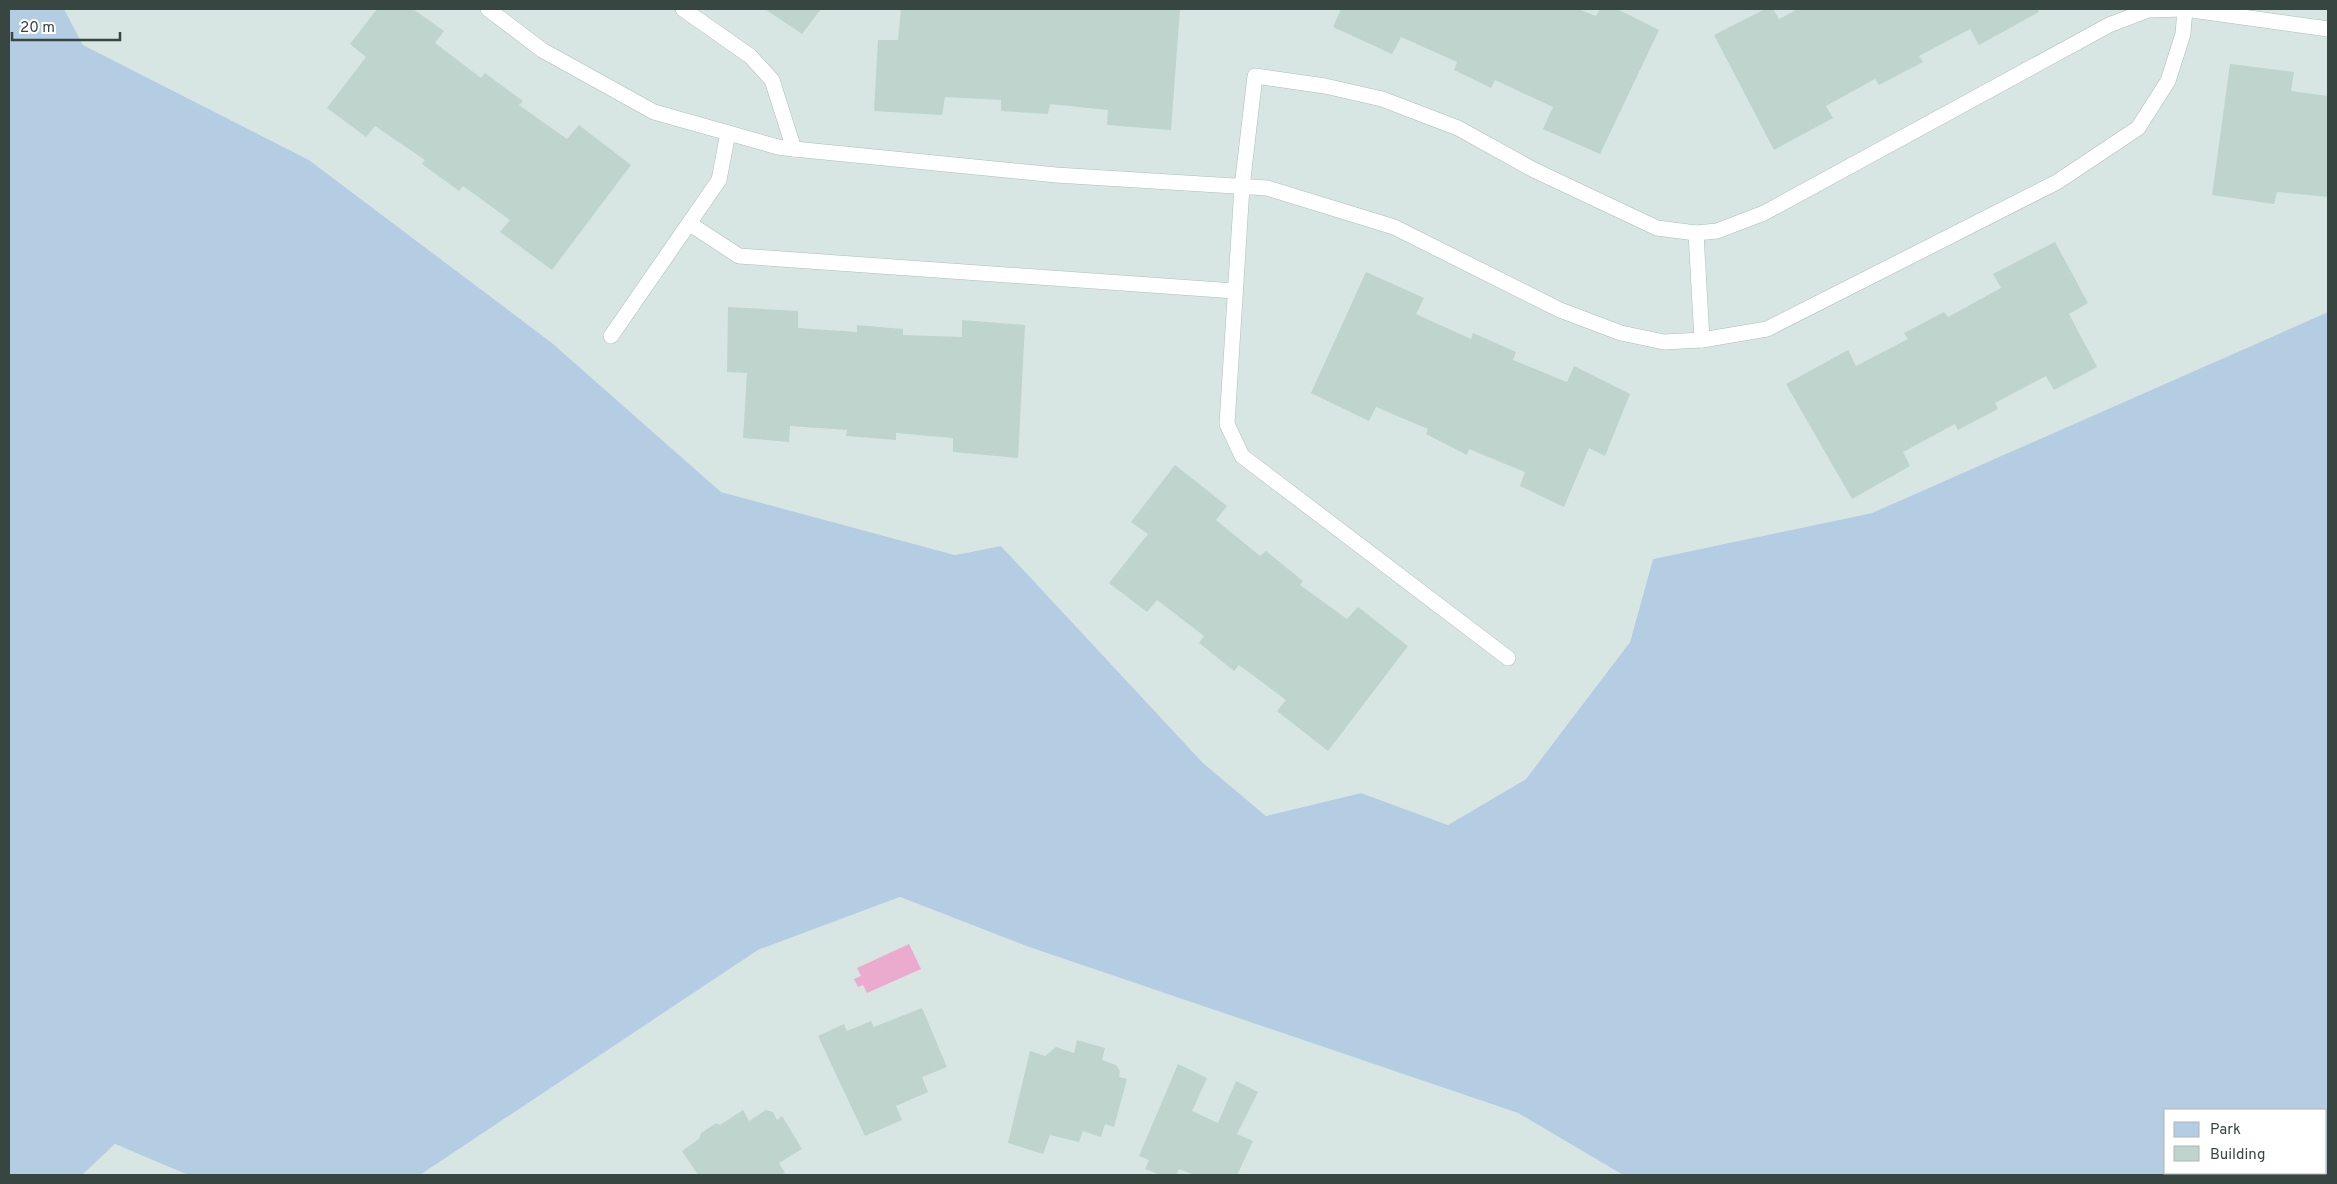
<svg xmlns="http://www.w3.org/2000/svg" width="2337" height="1184" font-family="Overpass,sans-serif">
<rect width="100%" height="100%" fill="#e9f3f0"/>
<g fill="#d7e6e2">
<polygon points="64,9 2328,9 2328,312 1872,513 1653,559 1630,642 1526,779 1448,825 1361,793 1266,816 1203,763 1001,546 955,555 721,492 552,343 309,160 83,45"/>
<polygon points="900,897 1029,947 1518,1113 1623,1175 420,1175 758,950"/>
<polygon points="115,1144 188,1175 82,1175"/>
</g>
<path fill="#b5cde3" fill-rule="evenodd" d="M 9,9 L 64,9 L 83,45 L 309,160 L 552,343 L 721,492 L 955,555 L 1001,546 L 1203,763 L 1266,816 L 1361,793 L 1448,825 L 1526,779 L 1630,642 L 1653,559 L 1872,513 L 2328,312 L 2328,1175 L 1623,1175 L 1518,1113 L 1029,947 L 900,897 L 758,950 L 420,1175 L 188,1175 L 115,1144 L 82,1175 L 9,1175 ZM 2166,1110 L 2326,1110 L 2326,1173 L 2166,1173 Z"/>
<polygon fill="#eaabce" points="909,944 921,969 867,993 863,985 858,987 854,979 861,976 857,968"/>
<g fill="#bfd4cc">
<polygon points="377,9 413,9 444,31 435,43 481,78 485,73 523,101 519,105 567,139 579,125 631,165 552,270 500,232 510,220 463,186 459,191 422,164 425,160 375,126 366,137 327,108 366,57 350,44"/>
<polygon points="765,9 821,9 802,34"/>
<polygon points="901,9 1180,9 1171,130 1107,125 1108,110 1050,104 1048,114 1001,111 1001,100 945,97 942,115 874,111 878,40 898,40"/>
<polygon points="1341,9 1578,9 1596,16 1600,9 1617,9 1659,30 1600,154 1543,129 1553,107 1495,80 1491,88 1454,70 1457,62 1401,37 1392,54 1333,27"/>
<polygon points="1765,9 1773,9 1779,19 1798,9 2037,9 2039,12 1979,45 1970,29 1919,56 1923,62 1879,85 1875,79 1826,106 1833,118 1774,150 1714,35"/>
<polygon points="2230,64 2294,72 2291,91 2328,96 2328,197 2277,192 2274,204 2212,195"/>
<polygon points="2055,242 2088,303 2069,314 2097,367 2054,390 2046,376 1995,403 1998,409 1958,430 1955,424 1903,452 1910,466 1852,499 1786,384 1848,350 1856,366 1908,339 1904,333 1944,312 1948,317 2001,288 1993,274"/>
<polygon points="1366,272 1424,298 1416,314 1471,339 1473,333 1516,352 1513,360 1567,382 1574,366 1630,394 1605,456 1589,448 1564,507 1520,486 1525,472 1469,449 1467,455 1426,434 1428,429 1376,407 1369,421 1311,393"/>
<polygon points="728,307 798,311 798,328 857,332 857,325 903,329 903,335 962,337 962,320 1025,325 1018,458 953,452 953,438 896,433 896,440 846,436 847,430 790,426 789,442 743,438 747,373 727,372"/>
<polygon points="1175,465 1227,506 1216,520 1260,556 1266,551 1303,581 1300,585 1347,619 1358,607 1408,646 1328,751 1277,711 1286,700 1239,665 1234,671 1199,643 1204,636 1157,600 1147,612 1109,583 1148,534 1131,522"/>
<polygon points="922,1008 947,1067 922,1077 928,1092 896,1106 902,1120 865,1136 818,1036 844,1024 847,1031 871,1021 874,1027"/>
<polygon points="1077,1040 1105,1048 1102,1060 1116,1065 1120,1071 1119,1077 1127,1079 1114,1127 1105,1124 1101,1137 1083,1131 1079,1142 1050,1135 1043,1154 1008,1143 1030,1051 1045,1056 1056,1047 1074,1053"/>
<polygon points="1178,1064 1207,1078 1192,1111 1218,1123 1236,1081 1258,1092 1237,1134 1253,1141 1237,1175 1195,1175 1179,1169 1176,1175 1160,1175 1145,1169 1149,1160 1139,1156"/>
<polygon points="743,1110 749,1121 766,1110 773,1112 777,1120 782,1116 802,1149 779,1163 785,1173 780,1175 698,1175 682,1151 699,1139 701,1133 716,1123 720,1125"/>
</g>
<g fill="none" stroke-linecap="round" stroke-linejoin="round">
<defs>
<g id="lane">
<polyline points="488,9 542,50 654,112 778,147 794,149 1056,175 1267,188 1394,227 1560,310 1621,333 1664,342 1702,340 1767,329 2057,182 2138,128 2168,81 2183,34 2185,9"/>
<polyline points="683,9 750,56 772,80 794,149"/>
<polyline points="690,224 739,256 1235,291"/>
<polyline points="1696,233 1702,340"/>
<polyline points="611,336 719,180 728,133"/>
<polyline points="1508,658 1242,456 1227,424 1242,187 1255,76 1325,86 1382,99 1458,128 1534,170 1657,228 1696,233 1717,231 1764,213 2109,25 2148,10 2185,9 2328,29"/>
</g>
</defs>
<use href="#lane" stroke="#acbeb8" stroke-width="16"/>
<use href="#lane" stroke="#fff" stroke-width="15"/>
</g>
<rect width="2337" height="1184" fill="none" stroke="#384641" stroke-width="20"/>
<rect x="2164" y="1109" width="162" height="65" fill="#ffffff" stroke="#afb5b3"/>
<rect x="2174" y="1122" width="25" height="15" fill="#b5cde3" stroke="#afb5b3"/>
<text x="2210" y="1134" font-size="15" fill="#384641">Park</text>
<rect x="2174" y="1146" width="25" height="15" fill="#bfd4cc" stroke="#afb5b3"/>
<text x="2210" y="1159" font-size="15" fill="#384641">Building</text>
<path d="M12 32v8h108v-8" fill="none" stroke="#384641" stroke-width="2.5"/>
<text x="20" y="32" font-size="15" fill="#384641" stroke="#ffffff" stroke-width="4" paint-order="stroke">20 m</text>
</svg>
